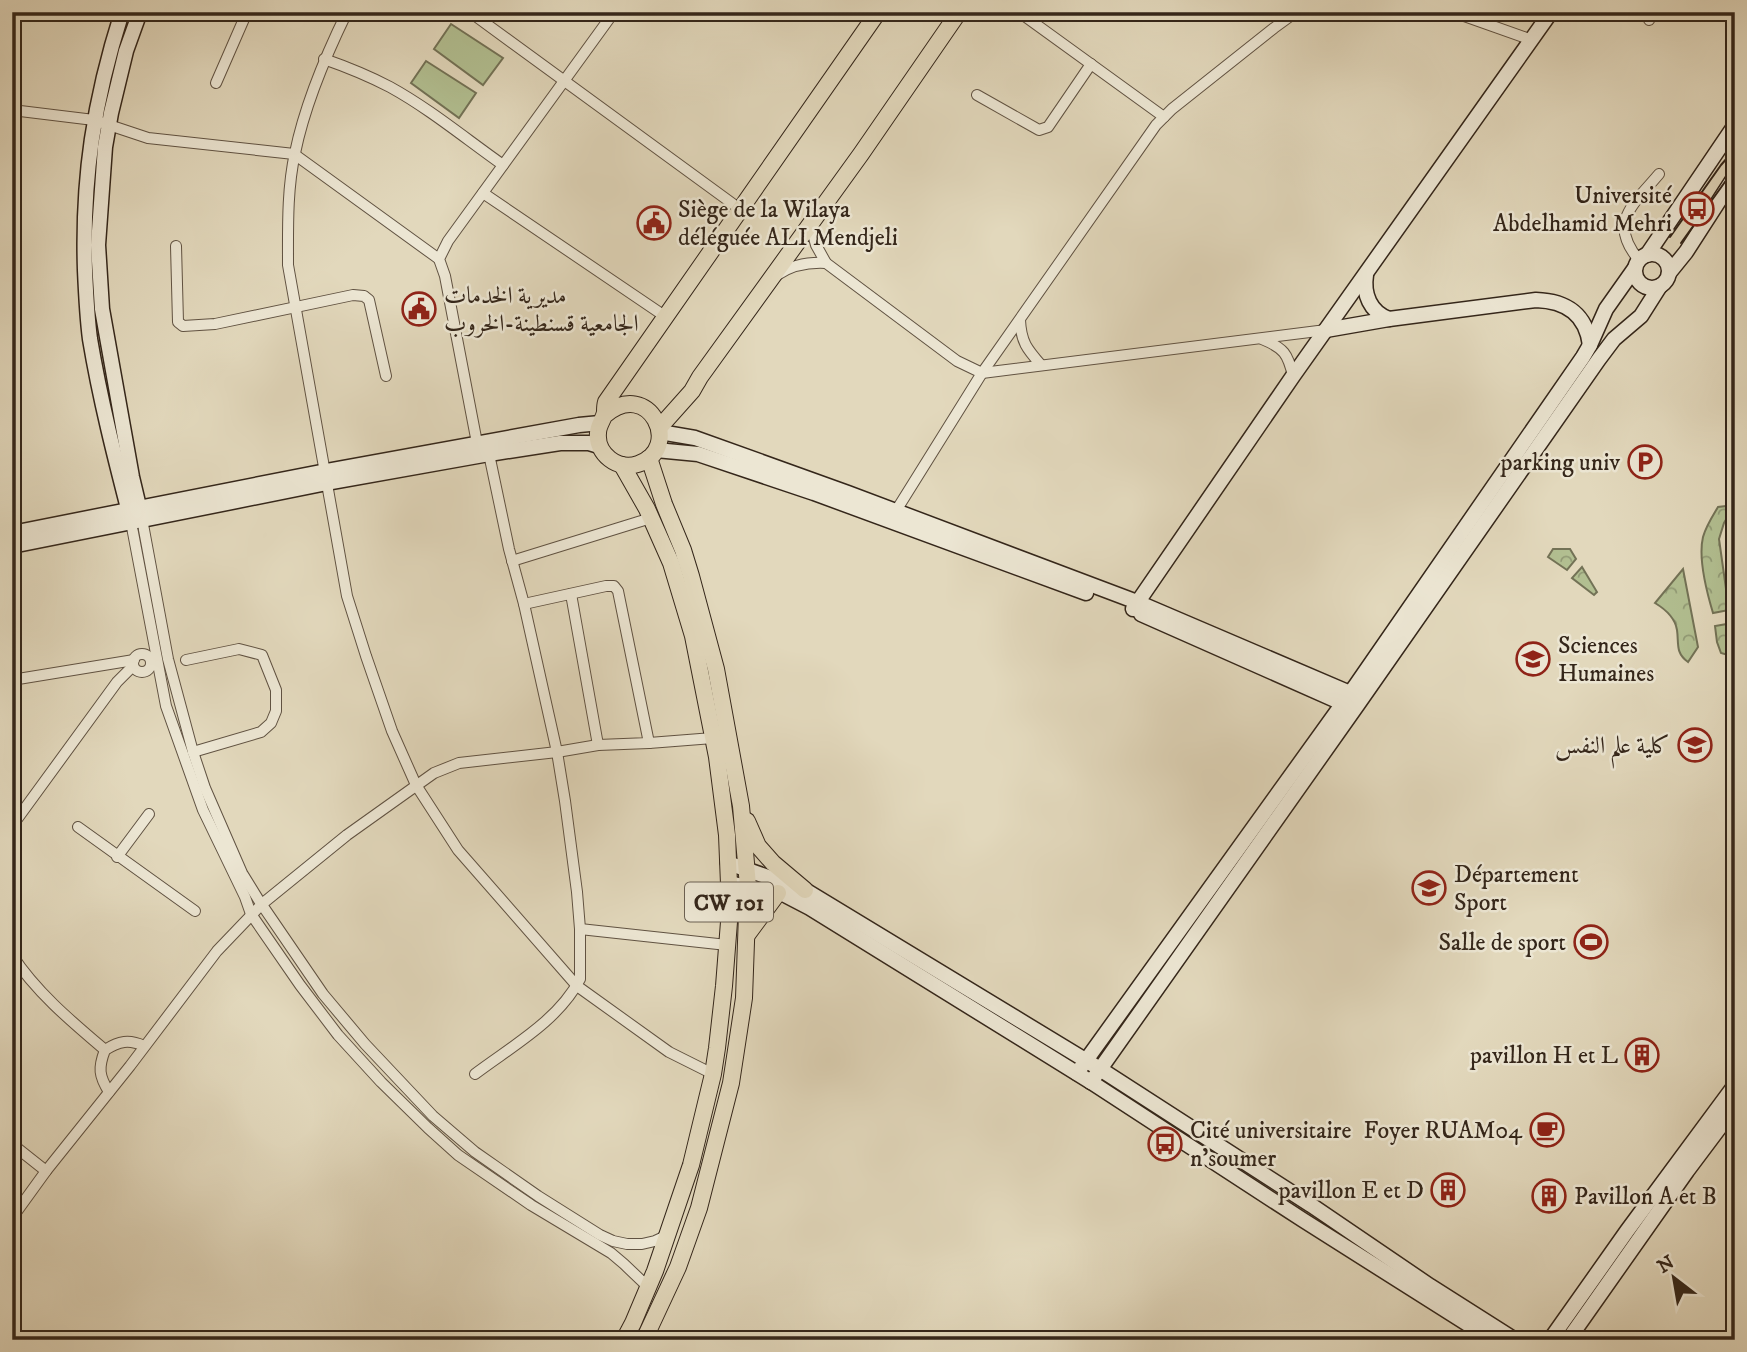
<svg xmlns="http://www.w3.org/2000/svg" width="1747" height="1352" font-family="'IM FELL DW Pica',Amiri,serif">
<defs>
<pattern id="park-crowns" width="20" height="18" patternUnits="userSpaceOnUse" patternTransform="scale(1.75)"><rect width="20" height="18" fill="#b2bf91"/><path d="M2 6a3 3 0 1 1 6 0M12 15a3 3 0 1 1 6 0" fill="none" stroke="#929b76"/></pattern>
</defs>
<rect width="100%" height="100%" fill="#e2d8bc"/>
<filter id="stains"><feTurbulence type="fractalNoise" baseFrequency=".00286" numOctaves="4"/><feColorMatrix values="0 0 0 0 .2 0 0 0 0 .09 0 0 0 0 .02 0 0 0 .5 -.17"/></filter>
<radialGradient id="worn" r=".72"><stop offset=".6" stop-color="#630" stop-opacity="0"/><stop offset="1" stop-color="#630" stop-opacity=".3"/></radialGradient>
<g fill="url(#park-crowns)" stroke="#737256" stroke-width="2">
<path d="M 1735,505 L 1724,523 L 1719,539 L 1729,610 L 1713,613 C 1707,593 1698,558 1703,537 C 1706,526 1712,517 1718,507 Z"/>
<polygon points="1553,549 1570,549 1576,559 1567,570 1548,557"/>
<polygon points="1582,567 1597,592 1594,595 1572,578"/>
<path d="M 1683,569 L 1698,647 L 1688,662 C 1675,653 1679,643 1677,630 C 1675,617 1665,609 1655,603 Z"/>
<polygon points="1727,624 1728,628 1735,630 1735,654 1728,655 1721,653 1717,642 1715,626"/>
</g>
<g fill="#b2bf91" stroke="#737256" stroke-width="2">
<polygon points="451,24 503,58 483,85 434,49"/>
<polygon points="426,61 476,93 459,118 411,83"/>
</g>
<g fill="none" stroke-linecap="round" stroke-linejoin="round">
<defs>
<g id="street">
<path d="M 347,12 C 325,57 305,104 295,153 C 287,189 288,228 288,265 L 347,596 L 366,656 L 392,731 L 416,785 L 458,850 L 577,986 L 669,1052 L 713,1074"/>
<polyline points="470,12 733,204 739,210"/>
<polyline points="1019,12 1164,117"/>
<polyline points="1453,12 1532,40"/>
<polyline points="1731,12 1735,21"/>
<polyline points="1649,20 1654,12"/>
<path d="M 324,59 C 347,67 369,76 390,87 C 430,109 466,139 503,165"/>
<polyline points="216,83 247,12"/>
<polyline points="977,95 1039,130 1048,127 1091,64"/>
<polyline points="12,110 94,120 148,138 294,154 439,259"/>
<polyline points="483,193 666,317"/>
<polyline points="810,224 816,245 826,263 957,361 982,373 1326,330"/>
<polyline points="176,246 178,322 183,326 215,324 353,295 364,296 369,300 386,376"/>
<path d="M 1639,260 C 1607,222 1634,204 1659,174"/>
<path d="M 777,275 C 792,265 808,262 826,263"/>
<path d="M 1020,320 C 1021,342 1027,349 1041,365"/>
<path d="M 1262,339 C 1284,348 1288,354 1293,376"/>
<polyline points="894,514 982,373 1156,125 1172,109 1274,28 1296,12"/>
<polyline points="142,519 168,659 193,752 205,788 242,873 258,899 323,994 365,1044 433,1116 475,1152 538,1196 600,1235 613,1241 627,1244 642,1244 655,1241 668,1235"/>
<polyline points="131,522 166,706 203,810 245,897 251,914 300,985 338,1035 381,1082 428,1128 458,1155 531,1205 611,1253 624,1264 648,1287"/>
<polyline points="512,561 651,518"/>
<polyline points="571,594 598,745"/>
<circle cx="142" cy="663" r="9"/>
<polyline points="186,660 239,649 262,655 276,690 276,711 271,723 261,732 193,752"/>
<polyline points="12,680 134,660"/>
<polyline points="649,743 713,738"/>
<polyline points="12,826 117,682 133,666"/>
<polyline points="78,827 195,911"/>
<polyline points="117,857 149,814"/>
<polyline points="580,929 727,945"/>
<path d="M 12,955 C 36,992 72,1022 105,1050"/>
<path d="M 475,1074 C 512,1046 558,1021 580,979 L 580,929 L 577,892 L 565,801 L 557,752 L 524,604 L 509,549 L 489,454 L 477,443 L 445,276 L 439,259 L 448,241 L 614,12"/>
<path d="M 109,1092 C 99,1076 98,1068 105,1050 C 119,1041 129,1039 144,1046"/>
<polyline points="12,1144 46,1171"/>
<polyline points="12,1218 46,1171 130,1066 217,951 262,904 347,835 434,773 459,763 557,752 598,745 649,743 618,591 614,586 606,586 524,604"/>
</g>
<g id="secondary">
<path d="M 122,12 C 94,100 82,178 85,270 C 86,293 87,316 90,339 C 100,399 115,458 130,516"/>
<polyline points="140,12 126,51 111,113 105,147 98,245 102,309 132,477 141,515"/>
<circle cx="1652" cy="271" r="17"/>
<polyline points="1647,255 1735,125"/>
<polyline points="1669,273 1686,252 1735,176"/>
<path d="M 1366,275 C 1363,294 1370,312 1389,319"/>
<path d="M 1326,330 L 1389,319 L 1536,300 C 1567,301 1586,315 1590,345"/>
<polyline points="660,432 695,438 848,493 1137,602 1350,693 1356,700"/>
<polyline points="656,450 698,454 814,493 1086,593"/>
<polyline points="12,533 326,471 579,425 600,423"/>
<polyline points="12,546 327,483 489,454 560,443 589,443 599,446"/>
<polyline points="1133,609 1293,376 1551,12"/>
<polyline points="1141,614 1342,703 1350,705"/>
<polyline points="728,863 805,890 1100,1069 1311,1205 1430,1286 1515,1340"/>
<polyline points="729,883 785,895 810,908 1091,1082 1303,1220 1493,1340"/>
<polyline points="1077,1073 1356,685 1583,357 1590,345 1606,309 1635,268"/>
<polyline points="1091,1082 1358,704 1599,359 1614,339 1641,316 1660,286"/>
<polyline points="12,1339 14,1340"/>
<polyline points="1550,1340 1627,1231 1735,1085"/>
<polyline points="1568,1340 1687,1171 1735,1107"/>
</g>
<g id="primary">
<path d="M 605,415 C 649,377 684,449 638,464 C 618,471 596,454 598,433 C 598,425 604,419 605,412 C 605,409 605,405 606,402 L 878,12"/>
<polyline points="659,428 692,391 700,377 861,154 959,12"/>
<polyline points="622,465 647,509 671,563 693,636 717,757 727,835 730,909 724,986 717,1048 713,1074 691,1165 655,1271 633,1323 624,1340"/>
<polyline points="747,821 758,846 773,863 805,890"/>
<polyline points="747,935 778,893"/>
<polyline points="644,1340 678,1267 699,1208 731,1083 744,998 748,886 741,806 716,669 691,576 683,550 664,504 649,458"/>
</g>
</defs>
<use href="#street" stroke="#605242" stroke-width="12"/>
<use href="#secondary" stroke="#34261a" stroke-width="17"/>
<use href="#primary" stroke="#34261a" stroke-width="18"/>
<use href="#street" stroke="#ece6d3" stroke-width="10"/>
<use href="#secondary" stroke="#ece6d3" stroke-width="14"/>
<use href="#primary" stroke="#e2d8bc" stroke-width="16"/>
<g stroke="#34261a" stroke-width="2">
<polyline points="1670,237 1721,165 1735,149"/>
<polyline points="1681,243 1735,168"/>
</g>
</g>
<defs>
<symbol id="bus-ring" viewBox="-11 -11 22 22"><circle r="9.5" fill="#ece6d3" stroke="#8f2418" stroke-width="1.5"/><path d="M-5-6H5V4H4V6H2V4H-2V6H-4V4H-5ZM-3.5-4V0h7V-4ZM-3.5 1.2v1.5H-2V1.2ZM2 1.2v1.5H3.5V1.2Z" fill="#8f2418"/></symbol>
<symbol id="civic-ring" viewBox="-11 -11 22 22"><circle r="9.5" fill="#ece6d3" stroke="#8f2418" stroke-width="1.5"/><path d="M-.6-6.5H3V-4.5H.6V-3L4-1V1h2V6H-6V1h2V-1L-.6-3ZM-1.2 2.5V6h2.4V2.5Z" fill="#8f2418"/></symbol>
<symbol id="parking-ring" viewBox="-11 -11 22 22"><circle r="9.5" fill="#ece6d3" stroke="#8f2418" stroke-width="1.5"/><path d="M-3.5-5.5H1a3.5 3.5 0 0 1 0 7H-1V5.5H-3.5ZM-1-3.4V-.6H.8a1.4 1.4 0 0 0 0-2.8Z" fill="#8f2418"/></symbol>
<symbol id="university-ring" viewBox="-11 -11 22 22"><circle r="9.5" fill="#ece6d3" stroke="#8f2418" stroke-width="1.5"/><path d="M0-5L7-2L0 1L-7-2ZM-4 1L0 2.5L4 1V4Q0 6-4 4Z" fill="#8f2418"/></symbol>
<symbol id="stadium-ring" viewBox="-11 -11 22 22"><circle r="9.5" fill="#ece6d3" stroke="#8f2418" stroke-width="1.5"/><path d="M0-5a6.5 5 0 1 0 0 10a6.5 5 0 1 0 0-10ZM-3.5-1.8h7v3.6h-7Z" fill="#8f2418"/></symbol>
<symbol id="building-ring" viewBox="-11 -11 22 22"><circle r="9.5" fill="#ece6d3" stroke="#8f2418" stroke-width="1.5"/><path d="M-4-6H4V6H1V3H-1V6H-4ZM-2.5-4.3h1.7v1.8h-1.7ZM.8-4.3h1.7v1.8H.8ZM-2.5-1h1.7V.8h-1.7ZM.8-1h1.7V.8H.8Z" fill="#8f2418"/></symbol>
<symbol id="cafe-ring" viewBox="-11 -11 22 22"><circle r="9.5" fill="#ece6d3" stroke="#8f2418" stroke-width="1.5"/><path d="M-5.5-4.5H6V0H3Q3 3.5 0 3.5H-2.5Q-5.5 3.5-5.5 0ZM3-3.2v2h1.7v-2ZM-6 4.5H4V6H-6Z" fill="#8f2418"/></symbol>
</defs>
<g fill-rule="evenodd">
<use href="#bus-ring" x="1678" y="190" width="38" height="38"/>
<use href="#civic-ring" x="635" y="204" width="38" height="38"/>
<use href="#civic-ring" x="400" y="290" width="38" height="38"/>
<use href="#parking-ring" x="1626" y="443" width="38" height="38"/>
<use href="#university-ring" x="1514" y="640" width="38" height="38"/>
<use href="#university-ring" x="1676" y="726" width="38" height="38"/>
<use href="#university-ring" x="1410" y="869" width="38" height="38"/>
<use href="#stadium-ring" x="1572" y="923" width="38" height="38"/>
<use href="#building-ring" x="1623" y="1036" width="38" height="38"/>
<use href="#cafe-ring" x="1528" y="1111" width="38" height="38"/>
<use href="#bus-ring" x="1146" y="1125" width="38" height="38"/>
<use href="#building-ring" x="1429" y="1171" width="38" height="38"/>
<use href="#building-ring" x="1530" y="1177" width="38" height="38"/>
</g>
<g text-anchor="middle" stroke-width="5" stroke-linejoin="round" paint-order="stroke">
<rect fill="#ece6d3" stroke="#6b6052" stroke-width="2" x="685" y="882.5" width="88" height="39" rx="5"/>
<g font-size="23" font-weight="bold" fill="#34261a">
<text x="729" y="910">CW 101</text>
</g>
<g font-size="24" fill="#34261a" stroke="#ece6d3" text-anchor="end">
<text x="1672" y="203">Université<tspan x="1672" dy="28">Abdelhamid Mehri</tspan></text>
<text x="678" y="217" text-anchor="start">Siège de la Wilaya<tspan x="678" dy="28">déléguée ALI Mendjeli</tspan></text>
<text x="444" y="303" text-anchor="start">مديرية الخدمات<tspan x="444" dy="28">الجامعية قسنطينة-الخروب</tspan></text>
<text x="1620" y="470">parking univ</text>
<text x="1558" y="653" text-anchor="start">Sciences<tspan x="1558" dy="28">Humaines</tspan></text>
<text x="1670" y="753">كلية علم النفس</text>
<text x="1454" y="882" text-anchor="start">Département<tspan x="1454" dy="28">Sport</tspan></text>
<text x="1566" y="950">Salle de sport</text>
<text x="1618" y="1063">pavillon H et L</text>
<text x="1190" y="1138" text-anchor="start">Cité universitaire<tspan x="1190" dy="28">n'soumer</tspan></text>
<text x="1522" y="1138">Foyer RUAM04</text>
<text x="1424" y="1198">pavillon E et D</text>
<text x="1574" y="1204" text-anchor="start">Pavillon A et B</text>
</g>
</g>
<rect width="1747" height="1352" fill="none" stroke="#e2d8bc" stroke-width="42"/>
<rect x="14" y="14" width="1719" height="1324" fill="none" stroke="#34261a" stroke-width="3.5"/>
<rect x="21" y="21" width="1705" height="1310" fill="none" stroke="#34261a" stroke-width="2"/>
<g transform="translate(1674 1278) rotate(329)" stroke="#ece6d3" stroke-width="5" paint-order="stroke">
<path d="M0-5L12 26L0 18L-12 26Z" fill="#34261a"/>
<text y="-10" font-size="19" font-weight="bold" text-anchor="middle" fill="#34261a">N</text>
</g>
<rect width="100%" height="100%" filter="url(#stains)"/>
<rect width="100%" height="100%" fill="url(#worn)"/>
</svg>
